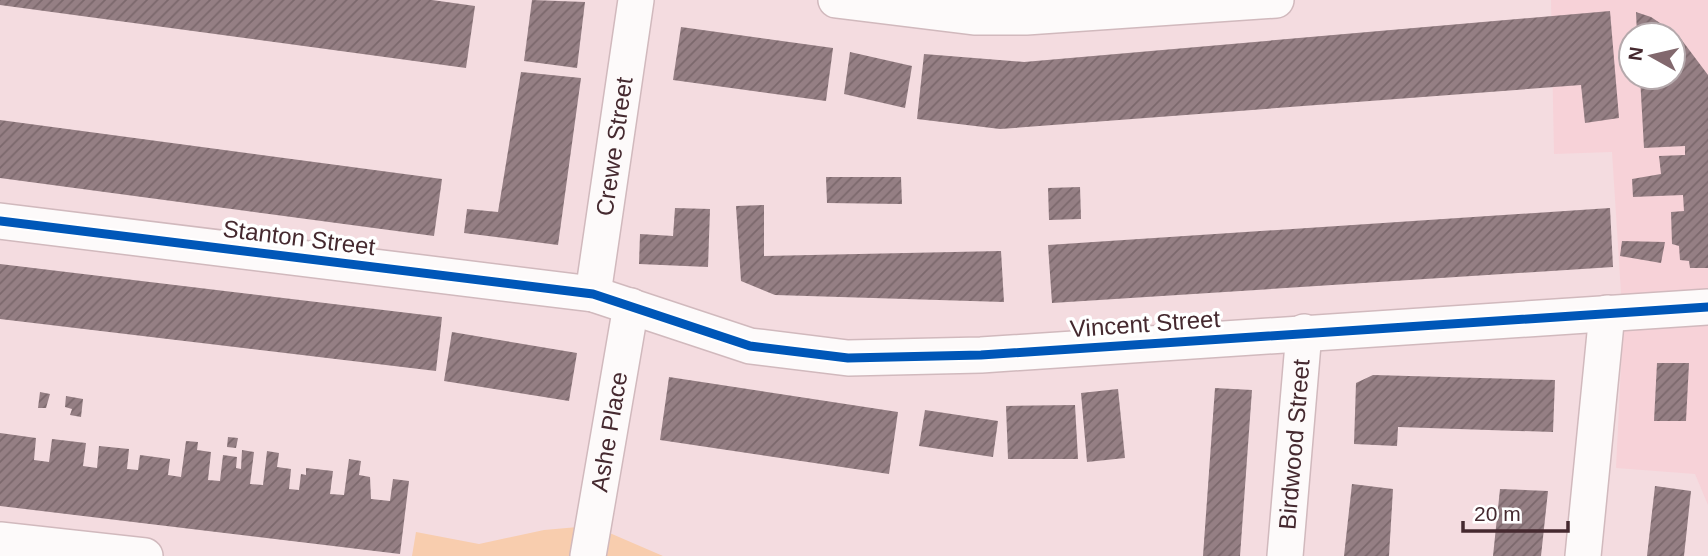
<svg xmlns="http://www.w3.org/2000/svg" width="1708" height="556" font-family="Helvetica,sans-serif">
<defs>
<pattern id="building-hatch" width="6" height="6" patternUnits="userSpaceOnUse" patternTransform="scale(1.75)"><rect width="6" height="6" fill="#957f84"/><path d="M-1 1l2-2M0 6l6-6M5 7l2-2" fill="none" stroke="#7b686c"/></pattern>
</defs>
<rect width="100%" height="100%" fill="#f4dce0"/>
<path fill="#f7d2d8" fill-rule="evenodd" d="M 1551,0 L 1708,0 L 1708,505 L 1695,474 L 1616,468 L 1623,324 L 1612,152 L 1554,154 ZM 1631,35 L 1673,35 L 1673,77 L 1631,77 Z"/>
<polygon fill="#f8cdae" points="578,527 605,531 663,556 412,556 416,532 479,544 544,530"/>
<g fill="url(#building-hatch)">
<polygon points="0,0 432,0 475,6 466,68 0,5"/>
<polygon points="532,0 585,2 577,68 524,61"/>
<polygon points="1610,11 1619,118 1585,123 1581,85 1000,129 917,119 924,54 1024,62"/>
<polygon points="1636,12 1651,17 1678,35 1708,75 1708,268 1690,268 1689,261 1680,260 1679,246 1672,244 1671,212 1684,211 1683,195 1633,197 1632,179 1661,174 1659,156 1685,155 1685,146 1644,148 1640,77 1673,77 1673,35 1637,35"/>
<polygon points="681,27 833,48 826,101 673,80"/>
<polygon points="850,52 912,66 905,108 844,94"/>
<polygon points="521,72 581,78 558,245 464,233 467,209 498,212"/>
<polygon points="0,120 442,179 434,236 0,178"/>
<polygon points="826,177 901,177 902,204 827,203"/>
<polygon points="1080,187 1081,219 1049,220 1048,188"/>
<polygon points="764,205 764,256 1001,251 1004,302 775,295 741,281 736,206"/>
<polygon points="675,208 710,209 708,267 639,264 640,234 673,236"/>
<polygon points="1610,208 1613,267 1052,303 1048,245"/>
<polygon points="1622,241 1665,242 1661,263 1620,256"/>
<polygon points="0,264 442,317 436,371 0,319"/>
<polygon points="452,332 577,353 569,401 444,381"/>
<polygon points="1657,363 1689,363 1686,421 1654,421"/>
<polygon points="1373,375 1555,380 1553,432 1398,427 1397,446 1354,444 1356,383"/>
<polygon points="669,377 898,412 889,474 660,440"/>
<polygon points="1215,388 1252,390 1240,556 1203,556"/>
<polygon points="1118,389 1125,458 1087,462 1081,393"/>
<polygon points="40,392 50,394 46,408 38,408"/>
<polygon points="66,396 83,399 81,417 70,415 72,409 65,407"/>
<polygon points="1075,405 1078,459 1008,459 1006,406"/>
<polygon points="925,410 998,421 993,457 919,446"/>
<polygon points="0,433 36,438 34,460 49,462 52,439 86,443 83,466 97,468 99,446 129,449 127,469 138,470 140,455 170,459 168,475 181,477 186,441 198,442 197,450 211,452 208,480 220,481 223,455 237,457 236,468 241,469 242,450 254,452 250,484 263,485 267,451 279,453 277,467 291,469 289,489 299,490 301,474 306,475 306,468 333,471 330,494 344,495 349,459 361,461 359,475 370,477 371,499 390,501 393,479 409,481 400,554 0,506"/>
<polygon points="228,437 238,438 236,448 227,447"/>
<polygon points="1352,484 1393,489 1389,556 1344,556"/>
<polygon points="1655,486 1691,491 1684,556 1647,556"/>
<polygon points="1500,489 1548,491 1541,556 1493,556"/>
</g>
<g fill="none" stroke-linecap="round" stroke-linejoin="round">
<defs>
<g id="minor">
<polyline points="836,0 974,17 1026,17 1276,0"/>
<polyline points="0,221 593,294 750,346 848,358 981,355 1708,307"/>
<path id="s1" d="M 593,294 L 636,0"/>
<polyline points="0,540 145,556"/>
<path id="s2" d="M 588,556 L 631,306"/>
<path id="s3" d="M 1285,556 L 1304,332"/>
<polyline points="1583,556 1607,313"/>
</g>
</defs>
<use href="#minor" stroke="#d1b9bd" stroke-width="38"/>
<use href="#minor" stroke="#fdfafa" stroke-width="35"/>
<defs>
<polyline id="cycleway" points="0,221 593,294 750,346 848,358 981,355 1708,307"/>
</defs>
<use href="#cycleway" stroke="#fff" stroke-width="13"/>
<use href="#cycleway" stroke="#0057b8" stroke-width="9"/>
</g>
<g text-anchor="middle" stroke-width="7" stroke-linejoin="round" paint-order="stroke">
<g font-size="24" fill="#45292f" stroke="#fff">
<text dy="8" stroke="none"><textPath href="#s1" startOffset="149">Crewe Street</textPath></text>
<text transform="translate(299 238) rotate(7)" y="8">Stanton Street</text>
<text transform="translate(1145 324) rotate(-4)" y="8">Vincent Street</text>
<text dy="8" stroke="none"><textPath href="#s2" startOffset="126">Ashe Place</textPath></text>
<text dy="8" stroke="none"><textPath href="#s3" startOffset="112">Birdwood Street</textPath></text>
</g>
</g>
<g transform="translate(1652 56) rotate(278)"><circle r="33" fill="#ffffff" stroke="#b5a9ac" stroke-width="2"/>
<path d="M0-5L12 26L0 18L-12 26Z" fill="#82686d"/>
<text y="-10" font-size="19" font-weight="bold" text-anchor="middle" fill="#45292f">N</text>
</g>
<path d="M1463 521v10h105v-10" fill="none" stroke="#45292f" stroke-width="3.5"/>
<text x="1474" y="521" font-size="21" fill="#45292f" stroke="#ffffff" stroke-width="5" paint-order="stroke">20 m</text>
</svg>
